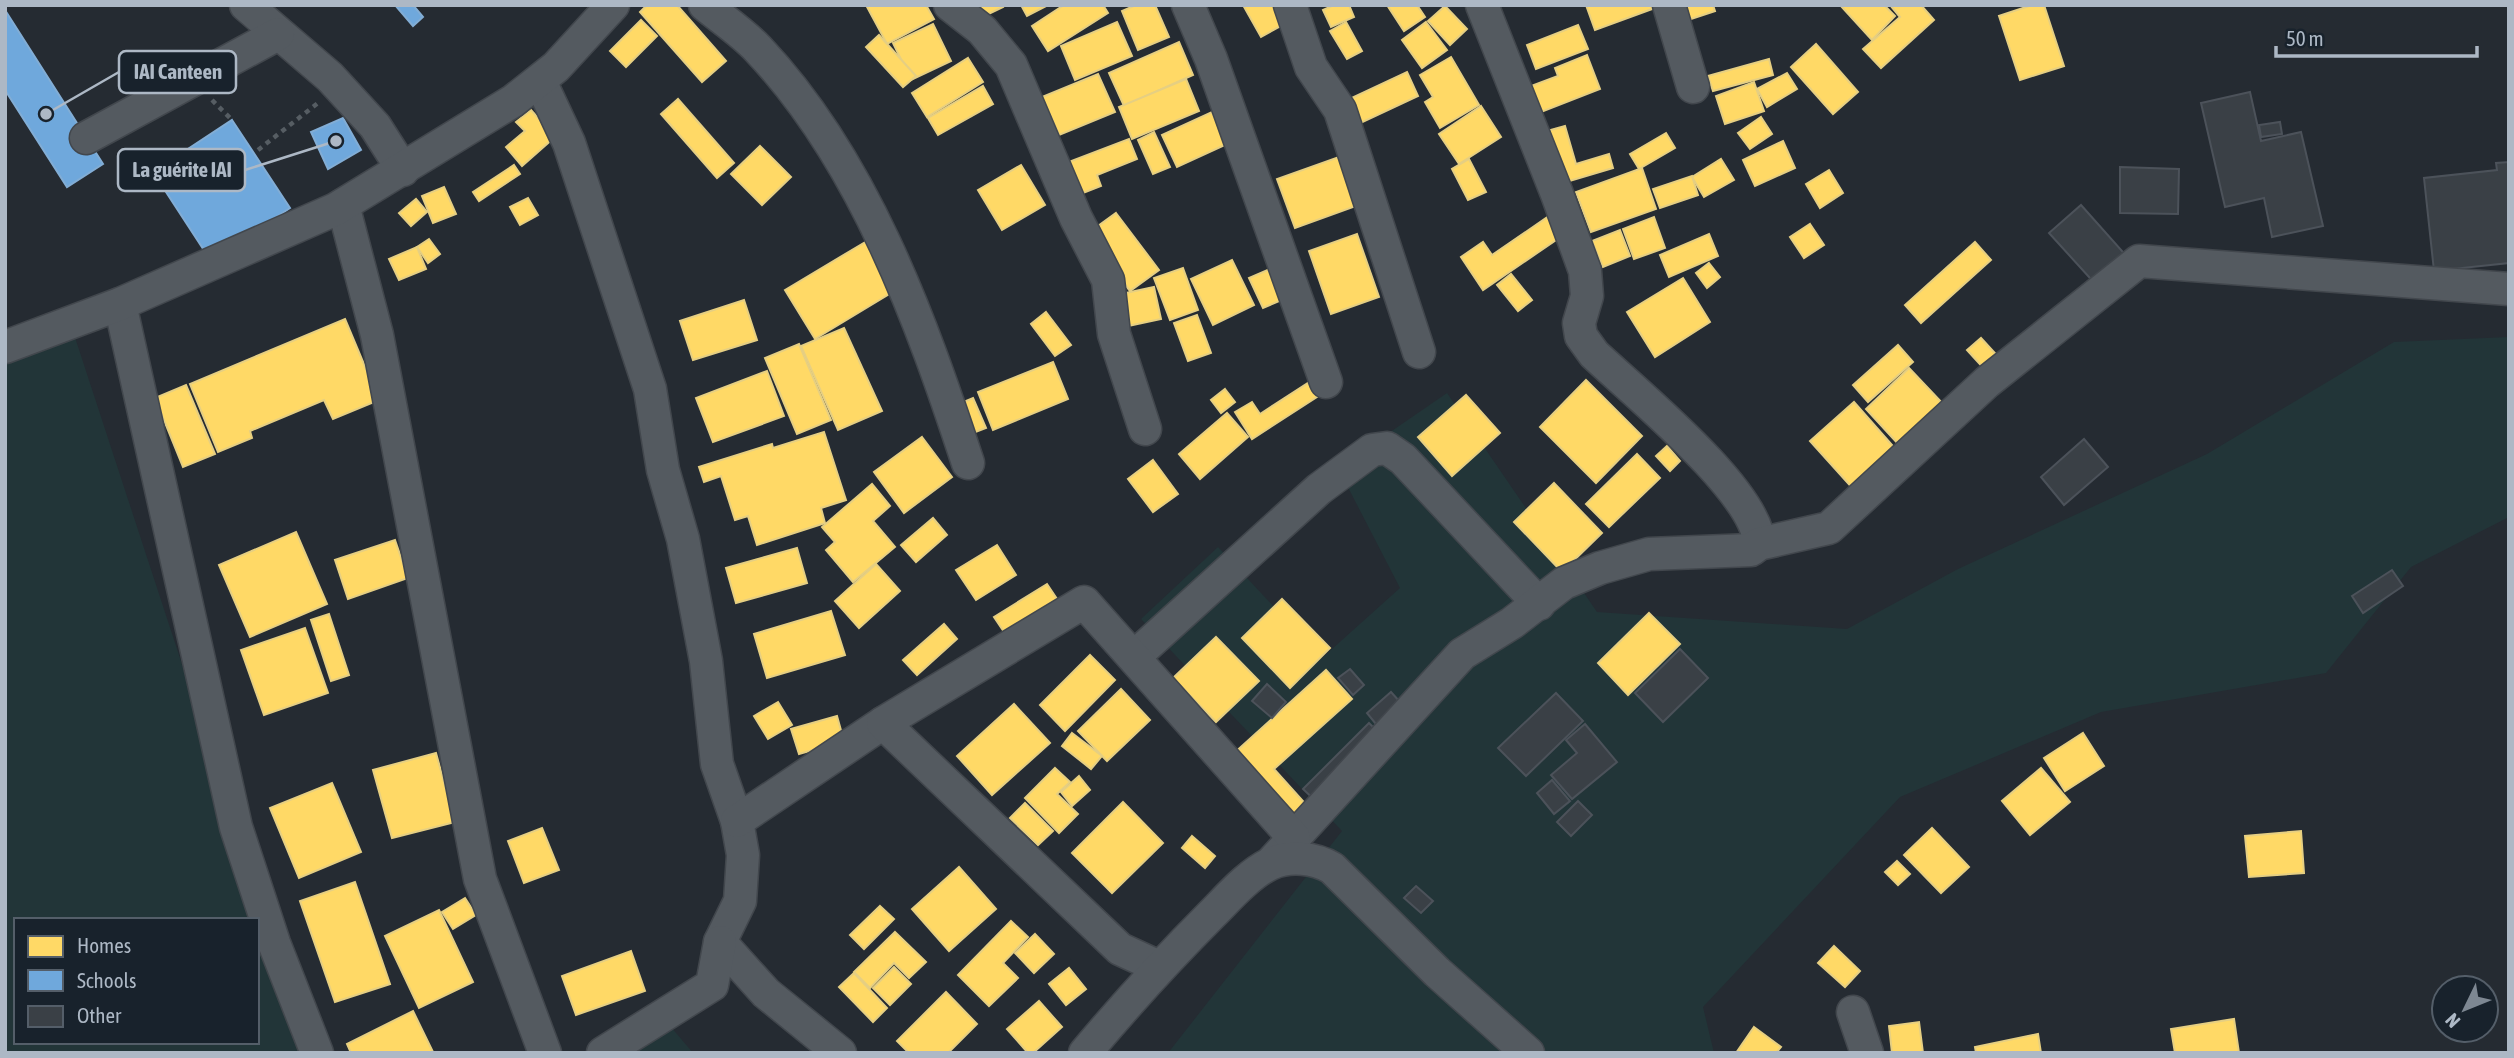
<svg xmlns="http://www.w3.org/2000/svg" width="2514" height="1058" font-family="'Asap Condensed',sans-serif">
<rect width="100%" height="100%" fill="#252b32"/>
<g fill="#223538" fill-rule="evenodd">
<path d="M 67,313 L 290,994 L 332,1053 L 5,1053 L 5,331 ZM 16,920 L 257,920 L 257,1042 L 16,1042 Z"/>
<polygon points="2509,337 2509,517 2411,567 2326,673 2101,712 1900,797 1703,1007 1714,1053 1168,1053 1342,831 1141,619 1218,547 1322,658 1400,588 1338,468 1447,393 1597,612 1847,629 1958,569 2207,454 2394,342"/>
<polygon points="665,1020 693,1053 587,1053"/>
</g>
<g fill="#ffd966" stroke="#e6cf82" stroke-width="2">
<polygon points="647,5 677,5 726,61 702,82 640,12"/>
<polygon points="866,5 926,5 934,19 887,44"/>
<polygon points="961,5 1002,5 1003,7 970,23"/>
<polygon points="1021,5 1048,5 1027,16"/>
<polygon points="1064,5 1103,5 1108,13 1048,51 1032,26"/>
<polygon points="1136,5 1155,5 1169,37 1138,50 1122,11"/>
<polygon points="1243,5 1276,5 1286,23 1261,37"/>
<polygon points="1334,5 1349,5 1354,17 1331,27 1323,10"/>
<polygon points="1387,5 1417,5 1425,17 1404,31"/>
<polygon points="1586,5 1651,5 1652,9 1595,30"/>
<polygon points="1680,5 1713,5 1715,11 1685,21"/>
<polygon points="1840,5 1884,5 1895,16 1872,40"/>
<polygon points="1890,5 1921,5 1934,20 1881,68 1863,49 1900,17"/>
<polygon points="2032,5 2044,5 2064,66 2020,80 1999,16"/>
<polygon points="1445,6 1467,29 1450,45 1428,21"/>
<polygon points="641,20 657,36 626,67 610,51"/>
<polygon points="1117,22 1132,56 1075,80 1061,46"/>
<polygon points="1346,22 1362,51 1347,59 1330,31"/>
<polygon points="1426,22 1447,50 1422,68 1402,40"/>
<polygon points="933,24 951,61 911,80 893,43"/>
<polygon points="1578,25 1588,49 1536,69 1527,45"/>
<polygon points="879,35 916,76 903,87 866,47"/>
<polygon points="1179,42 1193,75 1124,106 1109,73"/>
<polygon points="1816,44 1858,92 1833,114 1791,67"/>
<polygon points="1587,55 1600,89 1541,112 1531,86 1558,76 1555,68"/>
<polygon points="1451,57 1479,105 1440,128 1425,102 1433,97 1420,75"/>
<polygon points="968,58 983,82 927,117 912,93"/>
<polygon points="1769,59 1773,75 1713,91 1708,76"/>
<polygon points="1407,72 1418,96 1352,127 1341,103"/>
<polygon points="1787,73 1797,89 1767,107 1757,89"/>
<polygon points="1098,74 1115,112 1059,135 1042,97"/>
<polygon points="1186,79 1199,111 1132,139 1119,107"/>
<polygon points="1754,82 1764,111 1725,124 1716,96"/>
<polygon points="983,86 993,104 938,135 928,118"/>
<polygon points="678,99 734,163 717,178 661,114"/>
<polygon points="1481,106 1501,137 1459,164 1439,134"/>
<polygon points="531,110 555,137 522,166 506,147 525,131 516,122"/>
<polygon points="1212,112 1227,144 1177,167 1162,135"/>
<polygon points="1761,117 1772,134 1750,149 1738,133"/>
<polygon points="1565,126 1576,164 1609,154 1613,168 1556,185 1540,133"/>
<polygon points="1154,132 1170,167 1153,174 1138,140"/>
<polygon points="1666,133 1675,148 1639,169 1630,154"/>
<polygon points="1129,139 1137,159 1097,175 1101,186 1078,195 1066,163"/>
<polygon points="1783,141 1795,168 1755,186 1743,160"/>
<polygon points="760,146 791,177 762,205 731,174"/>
<polygon points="1339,157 1356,206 1295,228 1277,179"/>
<polygon points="1469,159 1486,192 1468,200 1452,169"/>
<polygon points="1721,159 1734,180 1704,197 1692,177"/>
<polygon points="514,165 520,174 479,201 473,192"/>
<polygon points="1021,165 1045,205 1002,230 978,190"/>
<polygon points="1642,168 1656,209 1591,232 1576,192"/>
<polygon points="1829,170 1843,193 1820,208 1806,184"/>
<polygon points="1692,176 1698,195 1660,208 1653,189"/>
<polygon points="444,187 456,214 433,223 422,196"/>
<polygon points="528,198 538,215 520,225 510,207"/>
<polygon points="416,199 427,212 411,226 399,213"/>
<polygon points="1116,213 1159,270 1130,291 1087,234"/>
<polygon points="1549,216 1562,236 1483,290 1461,257 1483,242 1492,255"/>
<polygon points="1654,217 1665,248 1634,259 1623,229"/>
<polygon points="1810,224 1824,245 1804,258 1790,237"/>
<polygon points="1620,230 1630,256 1603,267 1592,241"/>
<polygon points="1357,234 1379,297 1331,314 1309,251"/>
<polygon points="1709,234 1718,256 1669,277 1660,255"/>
<polygon points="872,238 901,287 815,339 785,290"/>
<polygon points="429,239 440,254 428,263 417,247"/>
<polygon points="1975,242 1991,260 1921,323 1905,305"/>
<polygon points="417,247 426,269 399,280 389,259"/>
<polygon points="1232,260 1254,305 1213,325 1191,279"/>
<polygon points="1709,263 1720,277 1707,288 1696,273"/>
<polygon points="1277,266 1291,296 1263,308 1249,278"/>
<polygon points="1183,268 1198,310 1170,320 1154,278"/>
<polygon points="1511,274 1532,300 1518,311 1497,285"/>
<polygon points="1683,278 1710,322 1655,357 1627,312"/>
<polygon points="1154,287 1161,319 1128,326 1121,294"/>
<polygon points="744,300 757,340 693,360 680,321"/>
<polygon points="1046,312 1071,345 1055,356 1031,324"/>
<polygon points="1197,315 1211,353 1188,361 1174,323"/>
<polygon points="345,319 379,400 333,419 324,400 250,431 252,438 218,452 190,384"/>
<polygon points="844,328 882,411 838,430 801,346"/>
<polygon points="1981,338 2003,362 1989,374 1967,350"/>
<polygon points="799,344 831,420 797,434 765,358"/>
<polygon points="1898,345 1913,362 1868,402 1853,385"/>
<polygon points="1053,362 1068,399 993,430 978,392"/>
<polygon points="1909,368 1945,406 1901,447 1866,409"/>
<polygon points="767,371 784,416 713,442 696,398"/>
<polygon points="1586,380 1642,436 1596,483 1540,427"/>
<polygon points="1308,383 1317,397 1252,439 1235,412 1252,402 1260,414"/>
<polygon points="186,385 215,454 183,467 155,398"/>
<polygon points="1225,389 1235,402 1221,413 1211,400"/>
<polygon points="1466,395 1500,433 1452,476 1418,437"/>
<polygon points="973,398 986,428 973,433 961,403"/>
<polygon points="1854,402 1899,453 1856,492 1810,441"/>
<polygon points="1227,413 1248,437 1200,479 1179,454"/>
<polygon points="824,432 846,500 821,508 825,523 757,545 748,516 735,520 721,476 704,482 699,467 772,444 773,448"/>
<polygon points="922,437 952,477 904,513 874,472"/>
<polygon points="1667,446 1680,461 1670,471 1656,456"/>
<polygon points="1637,454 1660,478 1609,527 1586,504"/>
<polygon points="1153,460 1178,494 1153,512 1128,479"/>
<polygon points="1554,483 1602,533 1562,572 1514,522"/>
<polygon points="872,484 890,506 873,521 895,547 853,582 826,550 835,542 822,527"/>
<polygon points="933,518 947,535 916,562 901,545"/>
<polygon points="296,532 327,604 250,637 219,565"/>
<polygon points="395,540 408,578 348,599 335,560"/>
<polygon points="997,545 1016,575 976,600 956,570"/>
<polygon points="797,548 807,583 736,603 726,568"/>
<polygon points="876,564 900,591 859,628 835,601"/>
<polygon points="1047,584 1057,599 1004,632 994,617"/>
<polygon points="1282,599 1330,648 1290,688 1242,638"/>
<polygon points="831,611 845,655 767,678 754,634"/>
<polygon points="1649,613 1680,644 1628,695 1598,663"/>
<polygon points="329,614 349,675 331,681 311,620"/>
<polygon points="944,624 957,639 917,675 903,660"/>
<polygon points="305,628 328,693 264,715 241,650"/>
<polygon points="1216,637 1259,681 1216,722 1173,678"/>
<polygon points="1090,655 1115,680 1065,731 1040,705"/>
<polygon points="1326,670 1352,699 1274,769 1310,809 1284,833 1222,764"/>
<polygon points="1121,689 1150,720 1107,761 1078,731"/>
<polygon points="778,702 792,725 768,739 754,716"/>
<polygon points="1014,704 1050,743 992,795 957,756"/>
<polygon points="837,716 844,741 799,754 791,729"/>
<polygon points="1072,733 1102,756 1091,769 1062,746"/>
<polygon points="2083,733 2104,766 2065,791 2044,758"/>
<polygon points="436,753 455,822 392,838 373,770"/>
<polygon points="1055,768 1070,782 1057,794 1078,814 1059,833 1025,798"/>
<polygon points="2041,768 2070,802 2030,835 2002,801"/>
<polygon points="1079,776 1090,790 1072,806 1061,792"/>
<polygon points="332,783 361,852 299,878 270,808"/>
<polygon points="1123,802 1163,843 1112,893 1072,853"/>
<polygon points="1025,803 1053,831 1038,845 1010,818"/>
<polygon points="542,828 559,870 524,883 508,841"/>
<polygon points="1932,828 1969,867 1941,893 1904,855"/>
<polygon points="2301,831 2304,873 2249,877 2245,836"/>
<polygon points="1192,836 1215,856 1205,868 1182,848"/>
<polygon points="1897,861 1910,874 1898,885 1885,872"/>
<polygon points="959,867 996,909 949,951 912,909"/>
<polygon points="355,882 390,984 335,1002 300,901"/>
<polygon points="465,898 476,915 453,929 442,912"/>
<polygon points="880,906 894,919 864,949 850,935"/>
<polygon points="439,910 473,982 419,1008 385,936"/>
<polygon points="1011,921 1028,937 1003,963 1018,978 989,1006 958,975"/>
<polygon points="895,932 926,962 909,978 894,963 870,988 854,972"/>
<polygon points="1035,934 1054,954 1034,973 1015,953"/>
<polygon points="1834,946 1860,971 1845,987 1818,963"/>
<polygon points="631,951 645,991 576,1015 562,976"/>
<polygon points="894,967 911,984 890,1005 873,988"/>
<polygon points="1069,968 1086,989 1066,1005 1049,984"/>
<polygon points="854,973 887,1008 873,1022 839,987"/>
<polygon points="946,992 977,1024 948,1053 909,1053 897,1041"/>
<polygon points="1039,1001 1062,1027 1033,1053 1028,1053 1007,1029"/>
<polygon points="413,1011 433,1052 351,1053 347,1044"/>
<polygon points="2234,1019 2239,1053 2175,1053 2171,1029"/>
<polygon points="1919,1022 1923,1053 1892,1053 1889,1026"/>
<polygon points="1754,1027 1781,1047 1776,1053 1736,1053"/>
<polygon points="2038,1034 2041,1053 1976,1053 1975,1047"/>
</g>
<g fill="#6fa8dc" stroke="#82add5" stroke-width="2">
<polygon points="395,5 413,5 423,17 413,26"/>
<polygon points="5,10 103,164 67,187 5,90"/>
<polygon points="343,118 361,150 328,169 311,132"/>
<polygon points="232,120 290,208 211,261 153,172"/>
</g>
<g fill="#3a4046" stroke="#4c525a" stroke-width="2">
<polygon points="2250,92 2261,141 2301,132 2323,226 2272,237 2264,198 2225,207 2201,103"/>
<polygon points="2280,122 2282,134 2261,137 2259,125"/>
<polygon points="2509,162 2509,263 2434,271 2424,178 2497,170 2496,163"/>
<polygon points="2120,167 2179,169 2178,214 2120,213"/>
<polygon points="2081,205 2130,260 2099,288 2049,233"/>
<polygon points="2084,439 2108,467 2064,505 2041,477"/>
<polygon points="2392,570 2403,586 2363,613 2352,596"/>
<polygon points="1680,649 1708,678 1663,722 1635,693"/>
<polygon points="1350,669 1364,685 1353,695 1338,678"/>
<polygon points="1267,684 1286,702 1272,718 1252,701"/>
<polygon points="1391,692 1409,712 1384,734 1367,713"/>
<polygon points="1556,693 1583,721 1526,776 1498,748"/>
<polygon points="1369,723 1386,740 1320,805 1303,789"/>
<polygon points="1585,724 1617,762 1572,799 1551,775 1577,753 1566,740"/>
<polygon points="1552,780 1570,801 1554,814 1537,793"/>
<polygon points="1578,801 1592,815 1571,836 1557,822"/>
<polygon points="1416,886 1433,901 1421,913 1404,898"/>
</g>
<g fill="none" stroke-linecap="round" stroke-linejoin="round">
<defs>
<g id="minor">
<polyline points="246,5 330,77 375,126 403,170"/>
<path d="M 705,5 C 722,19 743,33 758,49 C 864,161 921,320 968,463"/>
<polyline points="950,5 982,30 1011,65 1076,218 1108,280 1114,334 1145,429"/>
<polyline points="1188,5 1211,59 1326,382"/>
<polyline points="1290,5 1311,67 1340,110 1419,352"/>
<path d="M 1482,5 L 1557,194 L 1585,271 L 1587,296 L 1579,323 L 1581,336 L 1594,354 C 1632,390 1759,493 1759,544"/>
<polyline points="1669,5 1693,87"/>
<polyline points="540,81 569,143 650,389 663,470 683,539 706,661 717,764 737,821 743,855 740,901 720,942 766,993 840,1053"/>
<polyline points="86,138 278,34"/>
<polyline points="343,205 377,335 480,879 545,1053"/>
<polyline points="120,304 236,827 274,943 317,1053"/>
<polyline points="5,347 120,304 336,209 513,101 556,67 613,5"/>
<polyline points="1134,657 1319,489 1372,450 1387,448 1403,459 1539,604"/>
<polyline points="737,821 883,723"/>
<polyline points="1271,863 1462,654 1512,623 1564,583 1600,568 1649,554 1751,550 1759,544 1829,528 1987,382 2139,261 2509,289"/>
<polyline points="1159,967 1120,949 883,723 1084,602 1294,838"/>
<polyline points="1853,1012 1867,1053"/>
<polyline points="603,1053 712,985 720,942"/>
<path d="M 1085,1053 C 1126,1004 1168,958 1213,913 C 1229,897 1249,874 1270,864 C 1290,855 1315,858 1332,868 L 1437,972 L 1528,1053"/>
</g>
</defs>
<use href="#minor" stroke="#42474d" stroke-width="35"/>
<g stroke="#565d63" stroke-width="4.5" stroke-dasharray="5 5" stroke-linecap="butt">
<polyline points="212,100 232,120"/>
<polyline points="258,150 318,103"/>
</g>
<use href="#minor" stroke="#545a60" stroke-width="32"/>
</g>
<path fill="none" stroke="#adb8c5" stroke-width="2.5" d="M46 114L119 72M336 141L245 170"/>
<g fill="#adb8c5" stroke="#18222c" stroke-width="2.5">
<circle cx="46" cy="114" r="7"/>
<circle cx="336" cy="141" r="7"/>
</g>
<g fill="#18222c" stroke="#adb8c5" stroke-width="2.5">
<rect x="119" y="51" width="117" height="42" rx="7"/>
<rect x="118" y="149" width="127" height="42" rx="7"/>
</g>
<g font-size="21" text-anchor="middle" font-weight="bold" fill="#adb8c5">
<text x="178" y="79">IAI Canteen</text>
<text x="182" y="177">La guérite IAI</text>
</g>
<rect width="2514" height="1058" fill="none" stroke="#adb8c5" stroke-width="14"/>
<rect x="14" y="918" width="245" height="126" fill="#18222c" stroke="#545e69" stroke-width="2"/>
<rect x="28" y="936" width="35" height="21" fill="#ffd966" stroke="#545e69" stroke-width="2"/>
<text x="77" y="953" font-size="21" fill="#adb8c5">Homes</text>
<rect x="28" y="970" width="35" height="21" fill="#6fa8dc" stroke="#545e69" stroke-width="2"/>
<text x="77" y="988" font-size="21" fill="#adb8c5">Schools</text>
<rect x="28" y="1006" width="35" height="21" fill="#3a4046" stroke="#545e69" stroke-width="2"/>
<text x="77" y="1023" font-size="21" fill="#adb8c5">Other</text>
<g transform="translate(2465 1009) rotate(227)"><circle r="33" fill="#18222c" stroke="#545e69" stroke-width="2"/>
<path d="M0-5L12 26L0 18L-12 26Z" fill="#7d8792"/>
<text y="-10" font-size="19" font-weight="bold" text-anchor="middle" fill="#adb8c5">N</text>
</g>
<path d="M2276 46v10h201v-10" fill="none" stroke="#adb8c5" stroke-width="3.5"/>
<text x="2286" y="46" font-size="21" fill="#adb8c5" stroke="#18222c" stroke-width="5" paint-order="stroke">50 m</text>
</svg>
